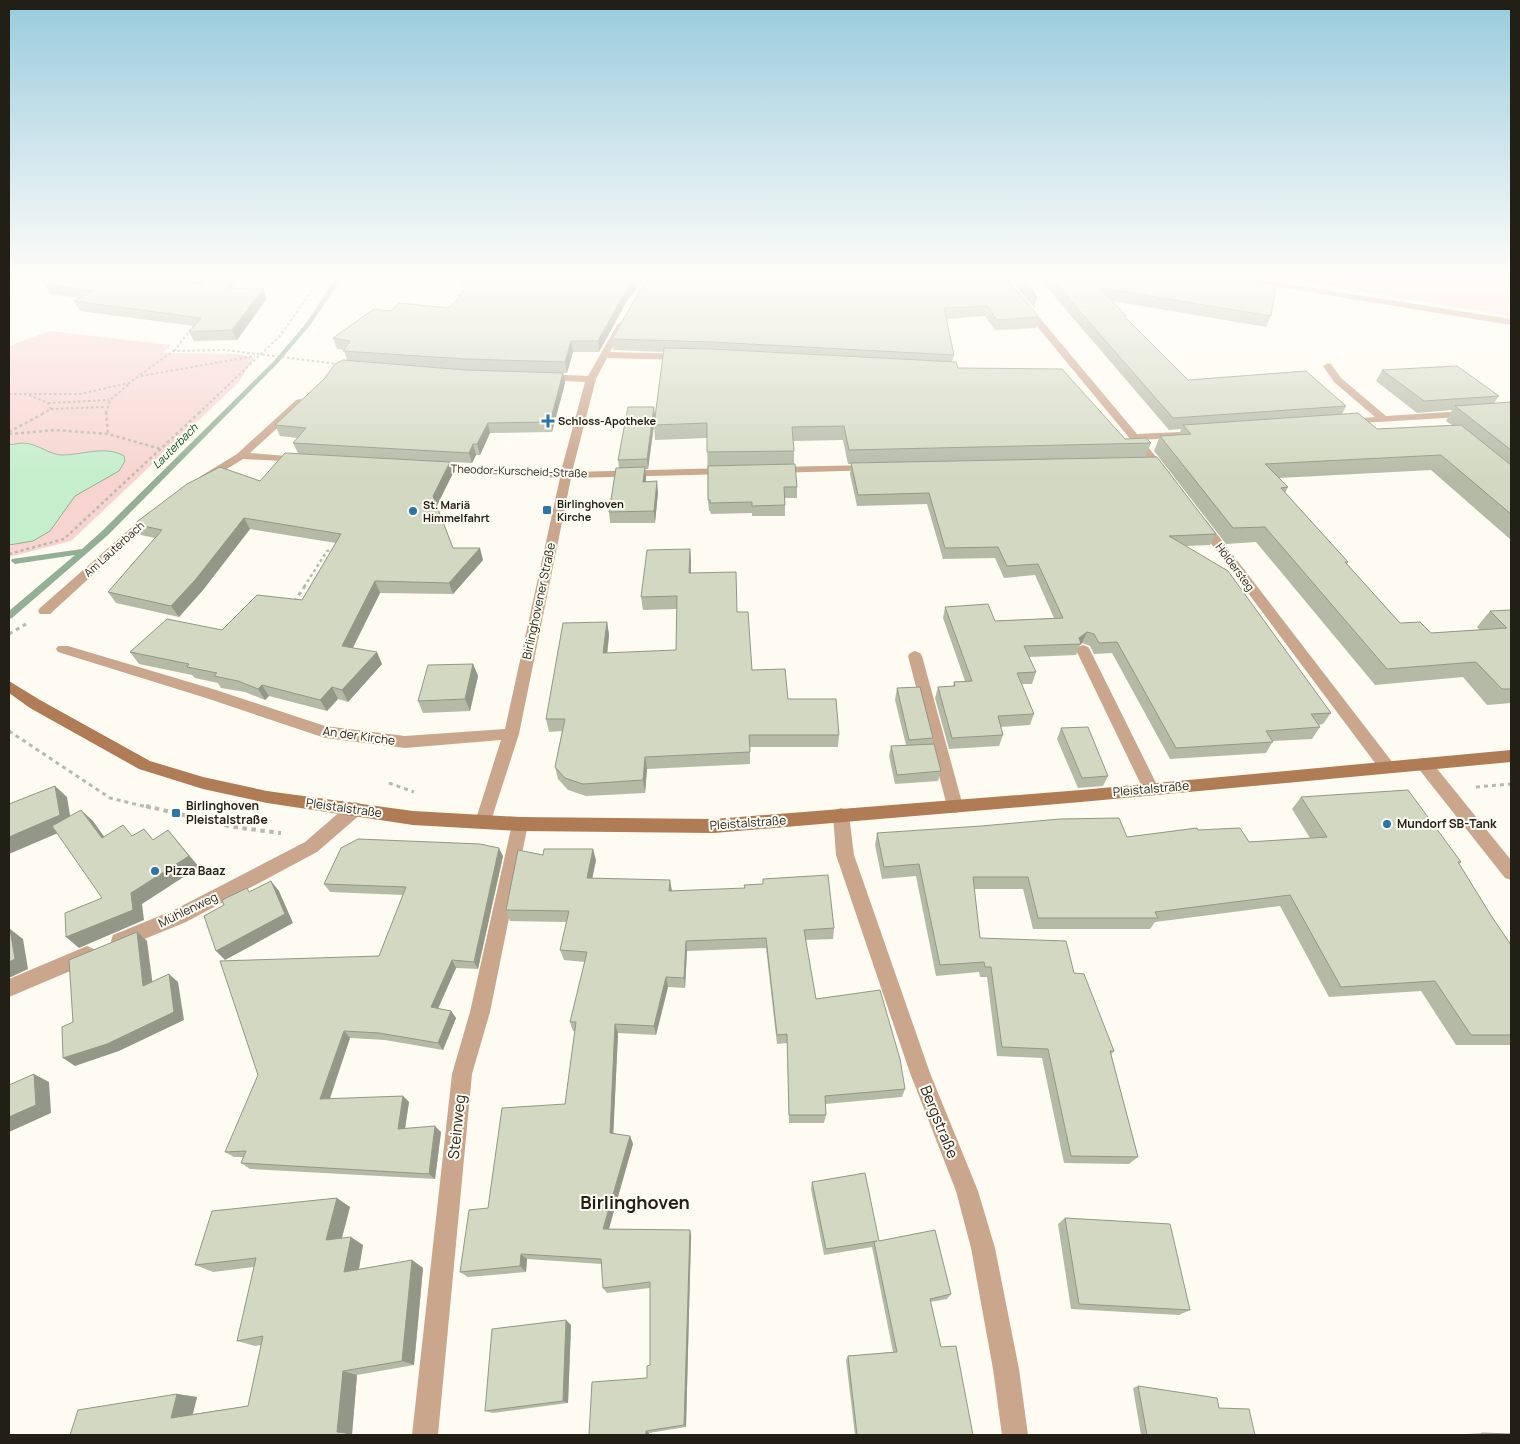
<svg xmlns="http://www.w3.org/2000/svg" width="1520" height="1444" font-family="Manrope,sans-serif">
<rect width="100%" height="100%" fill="#fefbf2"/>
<g fill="#f7d4d0">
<polygon points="1267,276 1511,276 1511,316"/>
<polygon points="50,331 172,345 162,353 238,354 254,358 238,383 71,541 9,557 9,346"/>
</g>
<path fill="#c4eecc" stroke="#93b096" d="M 22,443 C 38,443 49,455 62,455 C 82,455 106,445 124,456 L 125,461 L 119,471 L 75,496 L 50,531 L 33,541 L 9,545 L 9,445 Z"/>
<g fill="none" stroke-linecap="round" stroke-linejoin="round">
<polygon fill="#93b096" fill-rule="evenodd" points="337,276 343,276 311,324 278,363 108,535 12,618 9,619 9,611 75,555 15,564 11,561 12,559 82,549 102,531 274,361 307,322"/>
<g stroke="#bbb8af" stroke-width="2" stroke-dasharray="2.5 2.5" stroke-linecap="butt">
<polyline points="457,301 466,276"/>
<polyline points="174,351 196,323"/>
<polyline points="141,376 255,356"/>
<polyline points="9,394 80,394 129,383 173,351 225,350 338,364"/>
<polyline points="29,395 48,403 51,409 43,413"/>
<polyline points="48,403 109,400"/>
<polyline points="51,409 105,407"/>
<polyline points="106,413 110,400 129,384"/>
<polyline points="199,413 280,336 322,276"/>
</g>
<g stroke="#bbb8af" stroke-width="2.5" stroke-dasharray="3 3" stroke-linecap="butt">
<polyline points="106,412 108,434"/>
<polyline points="9,432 46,412"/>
<polyline points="9,434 55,430 108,434 161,449"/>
<polyline points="9,554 64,539 200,412"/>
<polyline points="304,587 327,551 334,549"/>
</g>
<g stroke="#bbb8af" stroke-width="3" stroke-dasharray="4 4" stroke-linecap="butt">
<polyline points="294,602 305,586"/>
<polyline points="9,634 26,624"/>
<polyline points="9,731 110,798 151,808"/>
<polyline points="389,783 414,792"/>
<polyline points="1476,787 1511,784"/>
</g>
<polyline stroke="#bbb8af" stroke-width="4" stroke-dasharray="4.5 4.5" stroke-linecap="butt" points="146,806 233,827 281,833"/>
<g fill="#caa68c" fill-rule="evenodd">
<polygon points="1083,645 1088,647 1090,650 1159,789 1157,794 1151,795 1145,794 1143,789 1076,650 1078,647"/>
<polygon points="915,651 920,653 922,656 963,806 961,811 955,813 949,811 947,806 908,656 910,653"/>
</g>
<g fill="#caa68c" fill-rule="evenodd">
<polygon points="1003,276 1011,276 1013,286 1137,434 1202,431 1203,433 1202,435 1198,436 1142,440 1168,471 1170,473 1168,475 1160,475 1006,289 1002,279"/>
<polygon points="1218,276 1236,276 1511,319 1511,325 1222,278"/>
<polygon points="621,322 625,325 610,352 684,354 689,357 684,360 607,358 596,379 572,472 728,468 734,471 728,474 571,478 519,734 489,827 483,829 477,827 475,822 501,740 405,748 325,738 206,698 58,652 56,649 58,646 68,646 216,690 325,726 405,736 505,729 560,478 432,471 427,468 432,465 561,471 585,382 544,380 539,377 544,374 588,376 617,325"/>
<polygon points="1328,363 1331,364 1341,378 1386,416 1511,408 1511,414 1344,424 1343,422 1348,419 1375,417 1334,382 1323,366"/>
<polygon points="300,399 304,400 304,404 250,453 299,457 304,460 303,462 243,459 209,480 201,480 199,478 201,476 237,454 296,400"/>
<polygon points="871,465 875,466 876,468 875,470 776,473 770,470 776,467"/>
<polygon points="152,511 156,513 158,515 156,517 50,614 40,614 38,611 40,608 148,513"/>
<polygon points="1202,519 1206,520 1393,763 1395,767 1393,771 1387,773 1381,771 1198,526 1196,523"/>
<polygon points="1424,758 1430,760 1511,860 1511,880 1505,878 1418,768 1416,764 1418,760"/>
<polygon points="355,802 361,804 363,809 361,814 317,852 186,922 120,949 113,947 111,941 113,935 174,910 305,842 349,804"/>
<polygon points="841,808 847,810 849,815 854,855 930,1073 978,1191 995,1248 1019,1369 1028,1435 1002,1435 993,1369 971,1248 956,1191 910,1073 836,855 833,815 835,810"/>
<polygon points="520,817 526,819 528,824 490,1012 472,1074 438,1435 412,1435 452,1074 470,1012 512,824 514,819"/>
<polygon points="87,946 94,949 96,955 94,961 9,997 9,979"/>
</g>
<polygon fill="#b07c55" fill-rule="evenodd" points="9,681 40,700 150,761 203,777 267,791 413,811 520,817 714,819 1081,790 1511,750 1511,762 1081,802 714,833 520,831 413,825 267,803 203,789 139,769 30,708 9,693"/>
</g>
<g fill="#b5baa6">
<polygon points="42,276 233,276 232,288 267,298 237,340 194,341 189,332 194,326 80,311 74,301 80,298 50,294 45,285"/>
<polygon points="650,276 1003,276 1002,280 1039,317 1036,328 995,330 985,316 946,319 954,355 952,362 958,368 1125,439 1151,443 1145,457 1216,534 1210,545 1186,546 1331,713 1323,724 1318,725 1320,727 1312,739 1273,741 1266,753 1170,759 1112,653 1094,654 1090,646 1082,643 1080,645 1076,655 1029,657 1036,672 1032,684 1021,684 1034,714 1030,725 1001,727 1003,735 999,746 949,749 935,698 938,687 953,686 954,682 965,681 943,618 945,607 995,621 1054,618 1035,575 1004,578 995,558 943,559 927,504 857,506 850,474 851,464 848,464 843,440 793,441 794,451 794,464 797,487 797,498 785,498 785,516 752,516 752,513 711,514 710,511 709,511 708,500 707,438 655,440 654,426 648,469 645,469 646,478 646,482 658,492 655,523 610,523 609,512 619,468 618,460 655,415 664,352 613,350 612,339"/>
<polygon points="1012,276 1024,276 1037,298 1034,308 1015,285"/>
<polygon points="1037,276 1218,276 1271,316 1266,327 1113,301 1126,316 1126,318 1188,380 1346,406 1342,414 1377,429 1452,425 1446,421 1452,410 1417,413 1376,381 1382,370 1499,396 1494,403 1511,402 1511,540 1431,470 1279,478 1288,487 1285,493 1348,562 1347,564 1400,623 1431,633 1480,630 1477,627 1490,611 1511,610 1511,703 1487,705 1463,677 1375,685 1256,542 1226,544 1154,451 1160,436 1179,435 1181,429 1169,430"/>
<polygon points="628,299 599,352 573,352 567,373 563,373 565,383 552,432 490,433 480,455 476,455 472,463 391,459 450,462 453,473 437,506 453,548 483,560 453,594 380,593 353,648 382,664 348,702 338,699 327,711 269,696 265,700 245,692 221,688 218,683 195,678 192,675 139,664 130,652 222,630 302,600 336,543 250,529 203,590 179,617 116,603 108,592 155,538 141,535 134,524 260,481 298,453 293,443 298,438 280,436 275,425 347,360 344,350 337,349 333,338 390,311"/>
<polygon points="690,549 691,562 691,573 737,612 752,670 788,699 839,735 838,747 750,747 750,764 647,769 645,793 586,796 568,790 558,779 555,767 562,731 549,732 546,719 607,622 609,635 607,653 676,650 677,609 643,610 641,597"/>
<polygon points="473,664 478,676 470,711 423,713 418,701"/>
<polygon points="897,688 933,738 932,744 941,771 938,781 895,784 889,756 891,746 906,745 895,700"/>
<polygon points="1061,728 1108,776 1103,786 1078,788 1057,739"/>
<polygon points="1301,797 1461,862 1459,864 1492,917 1511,945 1511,1045 1456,1045 1421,991 1329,997 1280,906 1155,922 1150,929 1033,929 1023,889 974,889 980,938 1074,973 1114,1051 1111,1055 1138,1157 1129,1164 1064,1163 1042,1058 997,1056 987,977 980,977 979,972 936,976 916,876 882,879 875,845 877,833 1127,837 1198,830 1249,842 1310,838 1292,809"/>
<polygon points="543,855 596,860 592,878 672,891 834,928 833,939 805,940 816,999 905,1089 902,1097 825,1104 826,1115 824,1123 789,1123 787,1043 777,1044 766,948 687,951 685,988 668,987 656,1035 618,1033 613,1134 630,1136 633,1144 609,1229 690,1230 691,1236 686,1427 649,1433 589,1435 647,1378 650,1365 650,1288 607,1293 603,1288 602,1264 527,1259 526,1272 468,1277 460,1272 488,1208 565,1104 575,1031 573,1031 570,1022 585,962 564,960 560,950 567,922 510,921 506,910"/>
<polygon points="503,856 478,969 456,968 438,1009 451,1011 456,1018 443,1050 385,1040 350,1038 330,1099 403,1096 409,1102 405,1128 441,1132 435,1179 250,1169 241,1163 243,1157 234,1157 225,1152 379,956 403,895 330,892 324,884"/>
<polygon points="812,1182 879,1241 951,1294 947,1299 930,1302 941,1347 973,1435 855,1435 846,1360 848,1356 893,1352 872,1247 824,1255 811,1189"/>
<polygon points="350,1207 342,1238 363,1245 359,1269 412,1260 423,1268 414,1365 357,1375 352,1434 360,1435 70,1435 177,1394 197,1397 193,1414 248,1406 261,1345 255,1346 237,1341 254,1267 213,1272 195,1265"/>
<polygon points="1065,1218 1190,1310 1179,1315 1071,1309 1058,1224"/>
<polygon points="571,1325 568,1403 493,1413 485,1411"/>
<polygon points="1138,1386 1219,1408 1255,1435 1141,1435 1133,1388"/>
<polygon points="1482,1433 1511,1435 1465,1435 1465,1434"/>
</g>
<g fill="#939787">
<polygon points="196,276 217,276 198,293 193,284 194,277"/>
<polygon points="228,276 233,276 232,297 228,288"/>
<polygon points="638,276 648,276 628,299 599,352 598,341 627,289"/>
<polygon points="263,289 267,298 237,340 232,330"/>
<polygon points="571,341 573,352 567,373 565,362"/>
<polygon points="563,373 565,383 552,432 550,422"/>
<polygon points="654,407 655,416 648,469 647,459"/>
<polygon points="488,423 490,433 480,455 477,444"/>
<polygon points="473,444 476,455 472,463 469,453"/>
<polygon points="450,462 453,473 436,507 433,496"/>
<polygon points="645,467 646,478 644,493 643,482"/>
<polygon points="657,481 658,492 655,523 654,511"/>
<polygon points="244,518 250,529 203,590 179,617 171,606"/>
<polygon points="480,548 483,560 453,594 449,583"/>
<polygon points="690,549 691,562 690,585 689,573"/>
<polygon points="375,581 380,593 348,657 342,646"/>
<polygon points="607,622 609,635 606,666 603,653"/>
<polygon points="1087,632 1082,643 1080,645 1079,638"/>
<polygon points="377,652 382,664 348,702 342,690"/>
<polygon points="473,664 478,676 470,711 465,699"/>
<polygon points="262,685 269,696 265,700 258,689"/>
<polygon points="332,687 338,699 327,711 320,700"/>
<polygon points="645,757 647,769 645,793 643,780"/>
<polygon points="55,786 67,797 72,827 9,854 9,837"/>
<polygon points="81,810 93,821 113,849 102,838"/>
<polygon points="168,830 199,867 142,904 144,920 79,948 66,937 131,893"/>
<polygon points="499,848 503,856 478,969 474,962"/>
<polygon points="593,849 596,860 590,889 587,878"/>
<polygon points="670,880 672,891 669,891"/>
<polygon points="271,881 279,891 293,923 225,960 216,951"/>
<polygon points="10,929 23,939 28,969 9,978"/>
<polygon points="137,932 147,941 154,994 143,986"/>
<polygon points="686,941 687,951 685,988 684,978"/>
<polygon points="452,960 456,968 435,1015 431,1007"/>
<polygon points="169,974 178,982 184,1020 119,1051 75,1066 63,1058"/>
<polygon points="666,977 668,987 656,1035 654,1026"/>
<polygon points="451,1011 456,1018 443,1050 438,1043"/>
<polygon points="615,1024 618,1033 613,1141 610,1133"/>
<polygon points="344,1031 350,1038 327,1106 320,1099"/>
<polygon points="34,1074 49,1082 51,1113 9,1132 9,1117"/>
<polygon points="403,1096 409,1102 404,1135 398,1129"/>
<polygon points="435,1126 441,1132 435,1179 429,1174"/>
<polygon points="630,1136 633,1144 607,1235 603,1229"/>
<polygon points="337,1198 350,1207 339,1248 326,1240"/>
<polygon points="690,1230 691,1236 686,1427 684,1425"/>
<polygon points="351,1237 363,1245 357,1279 344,1272"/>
<polygon points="521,1254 527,1259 526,1272 520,1266"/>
<polygon points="412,1260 423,1268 414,1365 402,1361"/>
<polygon points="566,1320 571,1325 568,1403 563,1401"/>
<polygon points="343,1371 357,1375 352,1434 360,1435 346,1435 337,1432"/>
<polygon points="177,1394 197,1397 191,1420 171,1418"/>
<polygon points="646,1431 649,1433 649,1435 646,1435"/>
</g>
<g fill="#d2d8c1" stroke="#939787">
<polygon points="42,276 196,276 194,277 193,284 202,284 214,276 228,276 228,288 263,289 232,330 189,332 201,318 74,301 94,291 45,285"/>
<polygon points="470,276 638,276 627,289 598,341 571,341 565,362 465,359 343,351 350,341 333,338 374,309 390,311 400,303 448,308 461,296"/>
<polygon points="650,276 923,276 1008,281 1039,317 997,320 987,306 944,308 954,355 712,342 612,339 639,292"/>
<polygon points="1018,276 1024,276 1037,298"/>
<polygon points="1049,276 1218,276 1276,285 1271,316 1100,288 1126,316 1124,316 1188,380 1306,371 1346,406 1173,418"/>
<polygon points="664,348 711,349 956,362 958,368 1062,369 1125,439 1146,438 1151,443 849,450 844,426 792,427 794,451 707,452 707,423 654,425"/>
<polygon points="343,360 465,370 563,373 550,422 488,423 477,444 473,444 469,453 293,443 306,428 275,425 324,379 335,364"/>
<polygon points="1457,366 1499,396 1424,401 1382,370"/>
<polygon points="1511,402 1511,450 1455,406"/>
<polygon points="628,407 654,407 647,459 618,460"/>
<polygon points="1358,413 1377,429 1461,425 1511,465 1511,514 1441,455 1265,464 1288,487 1281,488 1348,562 1345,562 1400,623 1420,622 1431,633 1507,628 1490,611 1511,610 1511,689 1502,689 1476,662 1387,669 1265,527 1233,528 1160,436 1191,434 1183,425"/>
<polygon points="285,453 450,462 433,496 453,548 480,548 449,583 375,581 342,646 377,652 342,690 332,687 320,700 262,685 258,689 238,681 214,676 217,673 187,667 189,664 130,652 167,619 222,630 257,595 302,600 341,534 244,518 196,579 171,606 108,592 162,530 134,524 187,484 220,467 260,481"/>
<polygon points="1157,457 1216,534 1169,536 1228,571 1331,713 1311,714 1320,727 1266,731 1273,742 1176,748 1117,642 1099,643 1094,634 1087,632 1079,638 1081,644 1024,646 1036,672 1017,673 1034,714 998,716 1003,735 952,738 938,687 955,686 954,682 972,681 945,607 988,604 995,621 1063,618 1038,564 1007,566 998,547 945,548 929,493 858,495 851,463"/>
<polygon points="795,464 797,487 784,487 785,505 752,506 752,502 710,503 710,500 708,500 708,466"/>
<polygon points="645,467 643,482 657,481 654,511 609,512 616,468"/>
<polygon points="690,549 689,573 736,572 737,612 748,612 752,670 785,669 788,699 836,699 839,735 749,735 750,752 645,757 643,780 583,784 565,778 555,767 565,719 546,719 563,623 607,622 603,653 676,650 677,596 641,597 647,550"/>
<polygon points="473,664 465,699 418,701 428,665"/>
<polygon points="920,687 933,738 909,740 897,688"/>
<polygon points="1088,727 1108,776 1082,778 1061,728"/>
<polygon points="934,744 941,771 897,775 891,746"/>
<polygon points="55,786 60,815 9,837 9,804"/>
<polygon points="1408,790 1461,862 1458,862 1492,917 1511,945 1511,1035 1471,1035 1435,981 1341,987 1290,895 1155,912 1158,918 1038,918 1028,877 973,877 980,938 1066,941 1074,973 1084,974 1114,1051 1110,1051 1138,1157 1071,1156 1048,1049 1002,1047 991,967 985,967 984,962 940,965 919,864 884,867 877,833 981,826 1060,819 1119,818 1127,837 1197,828 1198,830 1240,828 1249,842 1327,837 1301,797"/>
<polygon points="81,810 102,838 123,825 132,836 144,829 153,840 168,830 189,856 131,893 133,910 66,937 65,913 102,898 52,826"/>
<polygon points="358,839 480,844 499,848 474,962 452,960 431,1007 451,1011 438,1043 379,1033 344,1031 320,1099 403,1096 398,1129 435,1126 429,1174 241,1163 246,1151 225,1152 258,1075 220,961 379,956 406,887 324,884 341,848"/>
<polygon points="544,849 593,849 587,878 670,880 669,891 745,888 744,885 763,884 763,879 828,875 834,928 804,930 816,999 880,990 900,1059 905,1089 825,1096 826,1115 789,1115 787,1034 777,1035 766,938 686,941 684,978 666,977 654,1026 615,1024 610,1133 630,1136 603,1229 690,1230 684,1425 646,1431 646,1435 589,1435 592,1382 647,1378 647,1366 650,1365 650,1282 603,1288 601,1259 521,1254 520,1266 460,1272 469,1210 488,1208 502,1108 565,1104 576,1022 570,1022 587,952 560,950 569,911 506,910 518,850 543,855"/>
<polygon points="271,881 285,914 216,951 204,916 224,905 222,900 247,888 249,892"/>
<polygon points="10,929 15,959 9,962 9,930"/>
<polygon points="137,932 143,986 169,974 174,1012 107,1044 63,1058 62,1027 73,1022 69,960"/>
<polygon points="34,1074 36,1105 9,1117 9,1085"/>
<polygon points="865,1173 879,1241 935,1230 951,1294 930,1299 941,1347 956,1346 973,1435 857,1435 848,1356 897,1352 874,1242 877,1241 826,1249 812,1182"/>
<polygon points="337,1198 326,1240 351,1237 344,1272 412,1260 402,1361 343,1371 337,1432 346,1433 346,1435 70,1435 78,1410 177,1394 171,1418 248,1406 263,1336 237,1341 256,1258 195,1265 212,1211"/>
<polygon points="1065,1218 1170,1224 1190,1310 1079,1304"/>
<polygon points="566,1320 563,1401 485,1411 492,1329"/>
<polygon points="1138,1386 1217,1398 1219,1408 1249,1409 1255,1435 1147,1435"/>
<polygon points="1482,1433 1511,1434 1511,1435 1483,1435"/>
</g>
<linearGradient id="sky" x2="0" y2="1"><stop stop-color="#99cbdd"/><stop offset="0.58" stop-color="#fffdf9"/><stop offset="1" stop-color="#fffdf9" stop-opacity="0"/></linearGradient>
<rect width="1520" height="478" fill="url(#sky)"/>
<g fill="#2b75a8" stroke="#fefbf2" stroke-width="2">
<path d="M545.5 413.5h5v5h5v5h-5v5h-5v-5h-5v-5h5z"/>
<rect x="542" y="505" width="10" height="10" rx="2.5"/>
<circle cx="413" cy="511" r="5"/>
<rect x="171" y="808" width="10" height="10" rx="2.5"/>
<circle cx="1387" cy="824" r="5"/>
<circle cx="155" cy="871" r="5"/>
</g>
<g text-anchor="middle" stroke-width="4" stroke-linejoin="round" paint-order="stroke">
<g font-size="11" font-weight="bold" fill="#221f17" stroke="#fefbf2" text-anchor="start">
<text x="558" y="425">Schloss-Apotheke</text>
<text x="557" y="508">Birlinghoven<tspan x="557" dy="13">Kirche</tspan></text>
<text x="423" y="509">St. Mariä<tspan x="423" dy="13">Himmelfahrt</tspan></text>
</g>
<g font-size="11" font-style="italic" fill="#00451b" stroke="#fefbf2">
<text transform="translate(175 446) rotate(-45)" y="4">Lauterbach</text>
</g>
<g font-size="11" fill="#221f17" stroke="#fefbf2">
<text transform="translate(519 471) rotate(2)" y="4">Theodor-Kurscheid-Straße</text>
<text transform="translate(114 549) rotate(-42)" y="4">Am Lauterbach</text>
<text transform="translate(1235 567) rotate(53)" y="4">Höldersteg</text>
</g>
<g font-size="12" fill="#221f17" stroke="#fefbf2">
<text transform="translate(539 601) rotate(-78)" y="4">Birlinghovener Straße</text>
<text transform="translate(359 736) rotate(8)" y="4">An der Kirche</text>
<text transform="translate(1151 789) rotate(-5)" y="4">Pleistalstraße</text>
<text transform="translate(344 808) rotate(8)" y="4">Pleistalstraße</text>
<text transform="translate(748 823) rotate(-4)" y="4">Pleistalstraße</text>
<text transform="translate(188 910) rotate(-26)" y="4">Mühlenweg</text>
</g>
<g font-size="12" font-weight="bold" fill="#221f17" stroke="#fefbf2" text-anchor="start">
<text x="186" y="810">Birlinghoven<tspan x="186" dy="14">Pleistalstraße</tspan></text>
<text x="1397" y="828">Mundorf SB-Tank</text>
<text x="165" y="875">Pizza Baaz</text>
</g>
<g font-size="15" fill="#221f17" stroke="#fefbf2">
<text transform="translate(939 1122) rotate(68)" y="5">Bergstraße</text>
<text transform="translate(457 1127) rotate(-84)" y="5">Steinweg</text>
</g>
<g font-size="18" font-weight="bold" fill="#221f17" stroke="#fefbf2">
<text x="635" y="1209">Birlinghoven</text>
</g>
</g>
<rect width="1520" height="1444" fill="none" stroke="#221f17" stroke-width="20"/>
</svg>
